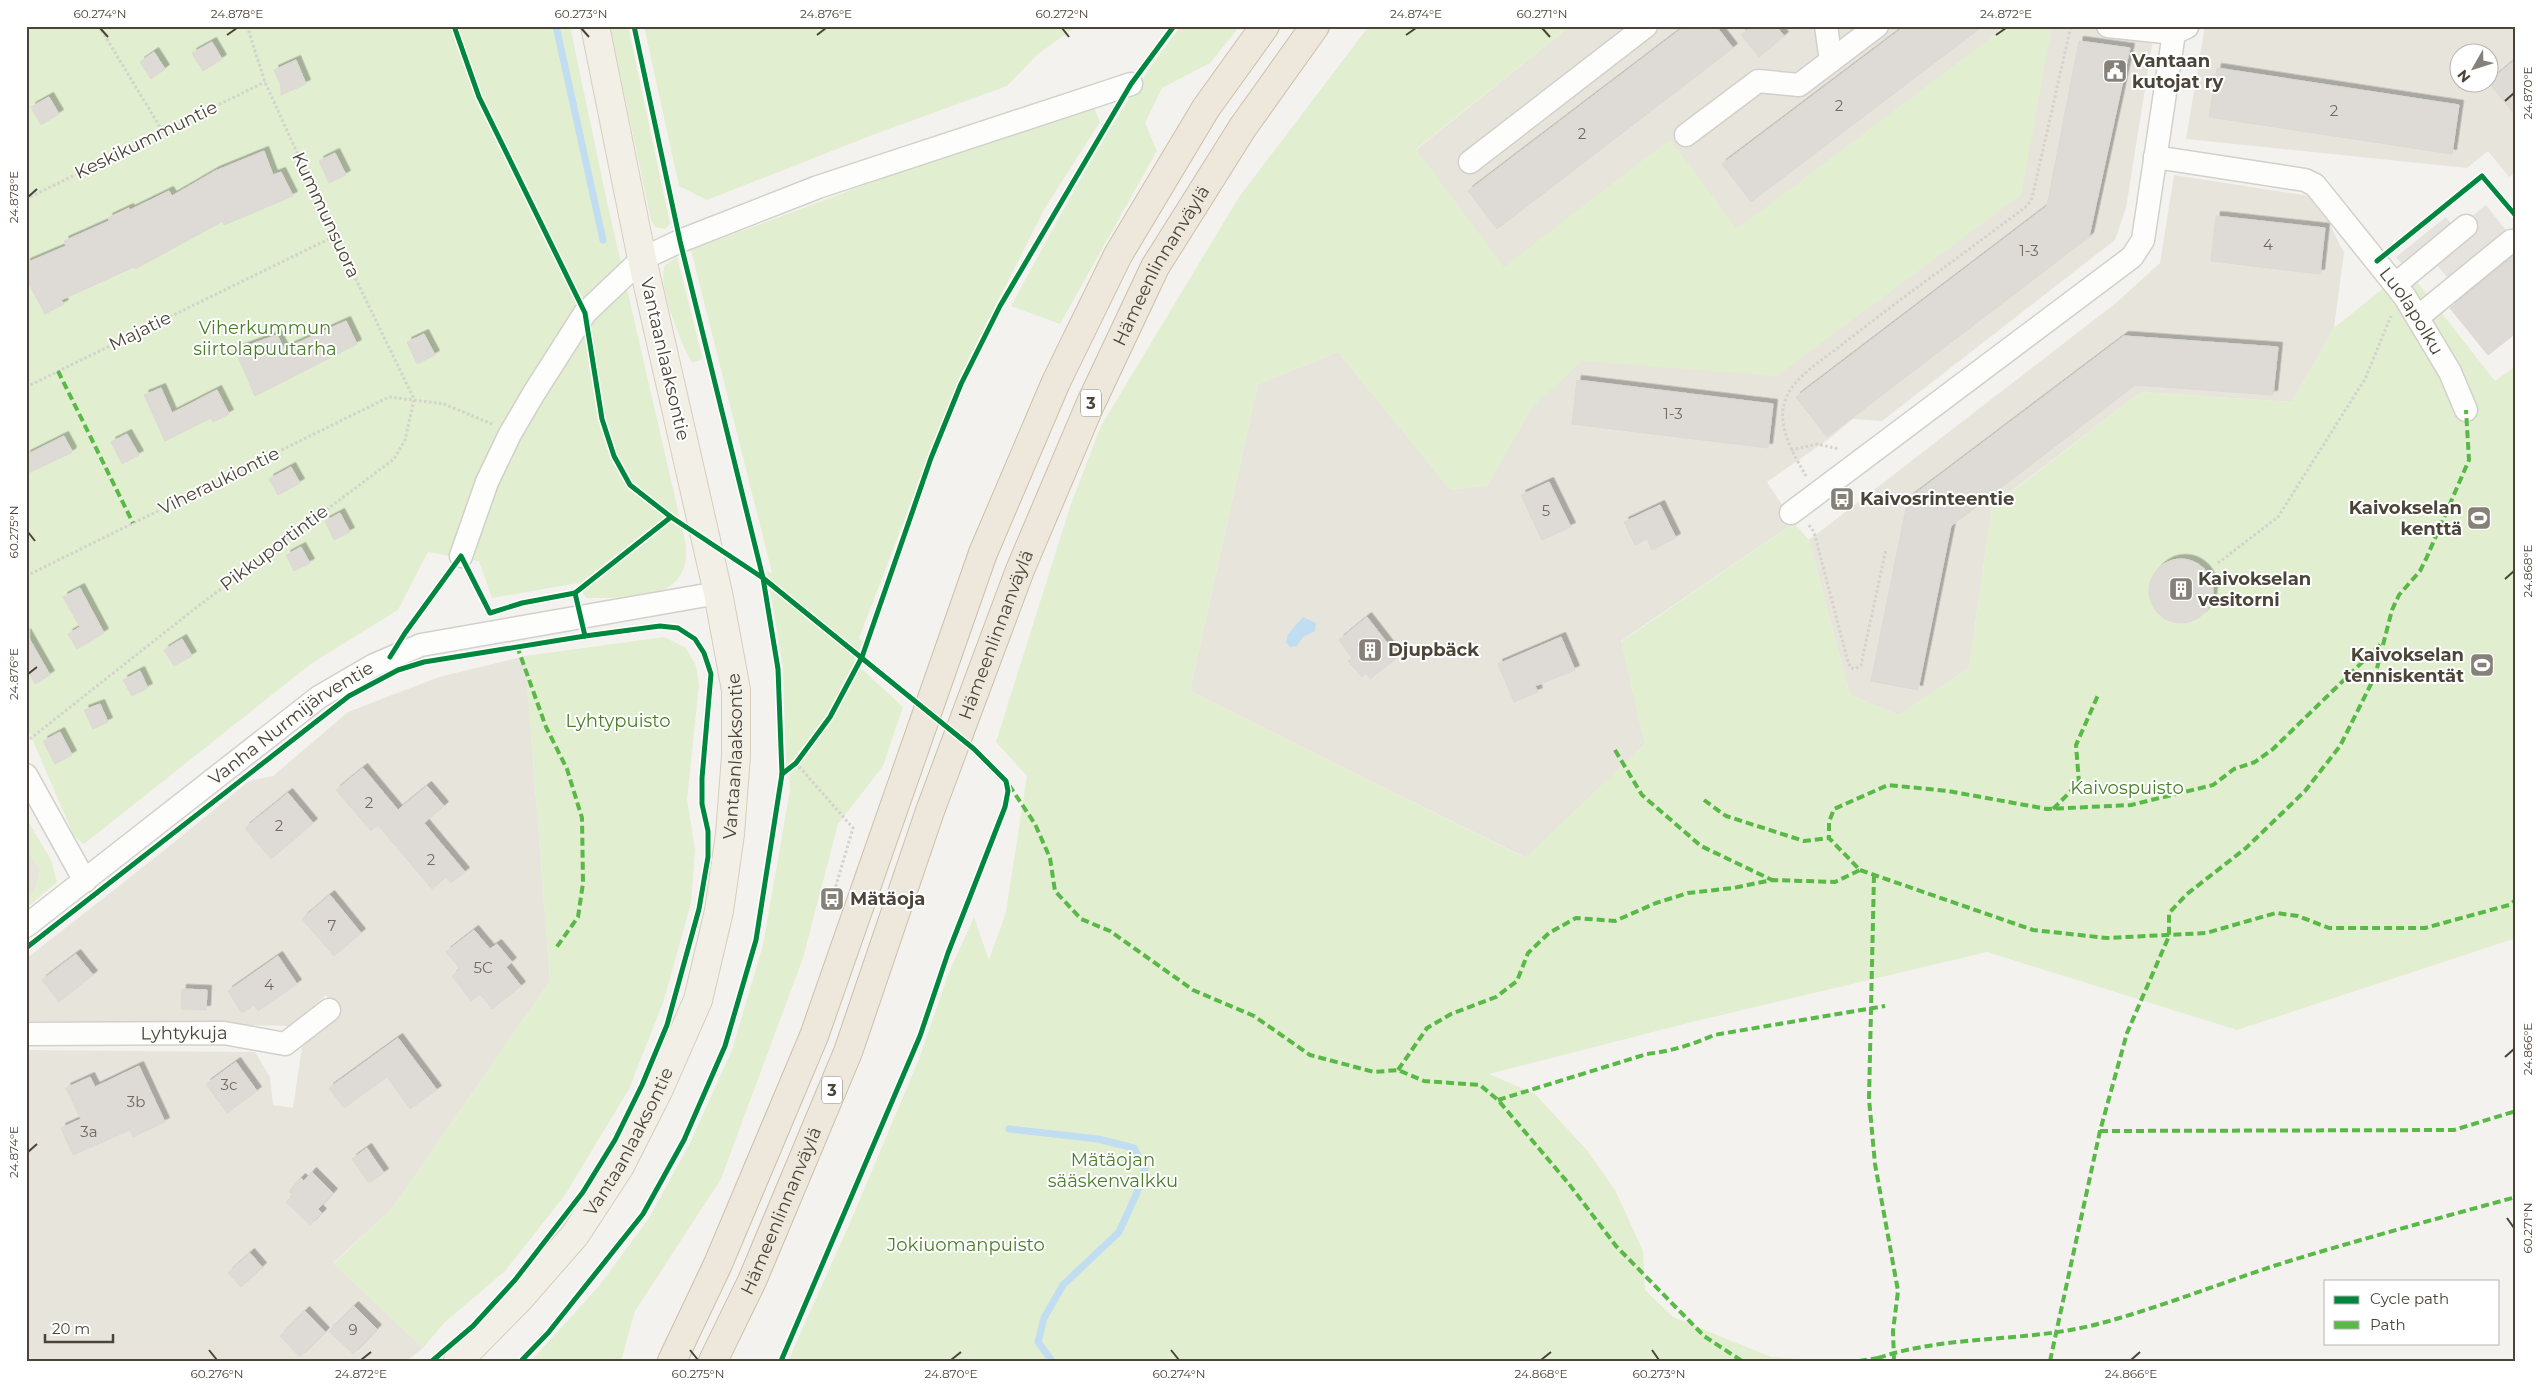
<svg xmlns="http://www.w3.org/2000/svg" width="2542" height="1387" font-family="Montserrat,sans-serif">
<defs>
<filter id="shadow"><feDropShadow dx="4.5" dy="-4.5" stdDeviation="0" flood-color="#0004"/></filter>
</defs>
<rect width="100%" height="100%" fill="#f4f2ee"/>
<g fill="#e7e4dc" fill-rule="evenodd">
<polygon points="1570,26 2155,26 2126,208 2115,240 1882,421 1853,419 1830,438 1767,482 1794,523 1621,641 1645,744 1526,858 1190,691 1258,384 1338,352 1451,490 1487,485 1532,407 1375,202 1416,150"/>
<path d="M 2205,26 L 2516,26 L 2516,172 L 2509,177 L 2488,151 L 2467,168 L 2186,139 ZM 2460,52 L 2490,52 L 2490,82 L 2460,82 Z"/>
<polygon points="2174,175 2316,197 2344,253 2334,328 2292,402 2141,392 1992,506 1969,668 1899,715 1850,695 1809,540 2116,303 2160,263"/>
<polygon points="525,656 550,981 391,1210 333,1263 423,1348 406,1361 26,1361 26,1050 255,1052 270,1077 273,1105 293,1108 302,1047 339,1014 326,995 290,1026 26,1021 26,959 166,849 249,781 273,776 348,712 439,677"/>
<polygon points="26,845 40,871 35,891 26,897"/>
</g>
<g fill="#e1eecf">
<path d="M 26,26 L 570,26 L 607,202 L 686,545 C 691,605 626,597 586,598 L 578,583 L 492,598 L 479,561 L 428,552 L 398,610 L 312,663 L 84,844 L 74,836 L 26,725 Z"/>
<polygon points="610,26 628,26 670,224 665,229 655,227 651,220"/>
<polygon points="644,26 1077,26 1038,54 1007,86 875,134 707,200 679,186"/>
<path d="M 1181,26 L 1240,26 L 1210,63 L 1162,88 L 1145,123 L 1157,151 L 1060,324 L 1011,306 C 1063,211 1114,111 1181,26 Z"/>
<polygon points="1369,26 1570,26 1416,149 1504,267 1670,139 1736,228 1754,216 2006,26 2052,26 2021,195 1777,376 1582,361 1533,407 1487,485 1450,490 1338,352 1258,384 1190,691 1525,858 1645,744 1621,642 1794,523 1809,540 1850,695 1899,715 1969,668 1992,507 2141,392 2292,402 2334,328 2407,269 2495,381 2516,366 2516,938 2237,1030 1987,952 1692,1022 1489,1074 1535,1094 1586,1149 1615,1190 1643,1251 1645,1290 1673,1317 1771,1357 1836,1361 788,1361 849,1225 919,1059 949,972 974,917 989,960 1006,912 1027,776 996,742 1071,504 1101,426 1239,197"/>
<polygon points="1091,100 1100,122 1045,208 959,378 859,638 863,642 854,662 903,707 883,766 838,824 803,958 721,1179 635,1311 621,1361 531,1361 599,1286 649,1218 690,1143 732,1050 763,945 790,790 789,764 786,767 783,668 767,571 772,573 691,250"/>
<path d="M 677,257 L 702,356 L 701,360 L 692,363 C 682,345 656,284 665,265 Z"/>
<polygon points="664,637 686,648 696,666 699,685 687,799 695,849 691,903 664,1000 629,1089 565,1195 505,1271 444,1323 423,1348 333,1264 391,1210 550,981 525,656"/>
<polygon points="26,818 51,860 57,882 26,908 26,897 35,891 40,872 26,844"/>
</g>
<polygon fill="#e6e3df" points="2486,205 2508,233 2449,280 2438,266 2417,282 2396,257 2446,217 2455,229"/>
<polygon fill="#c0ddf1" points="1303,617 1316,623 1315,631 1303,637 1297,646 1290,647 1286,642 1288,634"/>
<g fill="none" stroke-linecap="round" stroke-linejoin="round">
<g stroke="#c0ddf1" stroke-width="7">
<polyline points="556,26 603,240"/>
<polyline points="1009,1129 1098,1139 1134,1148 1145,1168 1136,1195 1119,1232 1063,1285 1044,1318 1038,1342 1052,1361"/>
</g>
</g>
<g fill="#dedbd6" stroke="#dcd9d4" filter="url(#shadow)">
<polygon points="1685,26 1716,26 1733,48 1497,229 1468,191"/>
<polygon points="1752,26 1776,26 1784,36 1759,57 1741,35"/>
<polygon points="1905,26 1983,26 1751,202 1722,164"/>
<polygon points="2079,41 2130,48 2089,237 1827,437 1796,397 2047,206"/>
<polygon points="212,42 222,59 203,71 192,53"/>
<polygon points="154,52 165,69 151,79 140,62"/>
<polygon points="2516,59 2516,116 2488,82"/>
<polygon points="296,60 306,84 281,95 281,86 274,70"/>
<polygon points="2217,68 2459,105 2452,154 2209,117"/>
<polygon points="49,97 59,114 41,125 31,107"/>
<polygon points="264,151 273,175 281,172 293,196 224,225 223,221 135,269 134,267 61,300 64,304 45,314 26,278 26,263 66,246 64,241 109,221 108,218 129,208 130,210 169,191 172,196 215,171"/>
<polygon points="335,153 346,175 329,183 319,161"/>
<polygon points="2216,216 2325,228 2320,274 2211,261"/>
<polygon points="2516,254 2516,333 2488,355 2450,308"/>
<polygon points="346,321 357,344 255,396 235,350 277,335 284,349"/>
<polygon points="424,334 435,355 417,364 407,342"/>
<polygon points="2124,336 2278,347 2273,395 2135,385 1951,526 1918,690 1871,681 1908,499"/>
<polygon points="1577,380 1773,404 1768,448 1572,424"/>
<polygon points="161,388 172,413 217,390 229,414 213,422 211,418 165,441 144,395"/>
<polygon points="127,434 139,455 122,464 111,442"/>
<polygon points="64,436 72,451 71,453 26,474 26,455"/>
<polygon points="291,467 300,483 278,495 269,479"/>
<polygon points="1549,482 1571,527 1542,540 1521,495"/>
<polygon points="1660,505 1676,538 1652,550 1647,539 1635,545 1624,522"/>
<polygon points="340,513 350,532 334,540 325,521"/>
<polygon points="301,547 310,563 294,571 286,555"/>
<circle cx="2181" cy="591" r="32"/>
<polygon points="80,588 104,633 77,649 68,634 80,627 63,597"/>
<polygon points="1367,617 1398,657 1370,679 1366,673 1362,677 1348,661 1352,658 1339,640"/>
<polygon points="26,633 50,675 35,684 26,668"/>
<polygon points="1561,637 1575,670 1535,686 1538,692 1514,702 1498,664"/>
<polygon points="182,639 192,656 174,666 164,650"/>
<polygon points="140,671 148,688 132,696 123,680"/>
<polygon points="100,704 108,722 93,729 84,710"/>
<polygon points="60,732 72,755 55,764 43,741"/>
<polygon points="363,768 398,810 427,786 444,806 424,823 465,872 451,883 446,877 432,889 378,825 371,831 336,790"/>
<polygon points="288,793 313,823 271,859 245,828"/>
<polygon points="330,895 361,933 334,956 302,919"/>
<polygon points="474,930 490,949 497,944 512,962 506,967 521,986 492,1009 480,994 471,1001 452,976 460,969 446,952"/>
<polygon points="76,954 93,975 59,1002 42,980"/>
<polygon points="278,956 297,984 258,1011 254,1005 242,1013 228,991"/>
<polygon points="182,989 207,990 206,1010 181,1009"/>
<polygon points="398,1038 437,1090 410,1109 387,1077 344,1108 329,1088"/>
<polygon points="236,1062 257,1091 227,1113 206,1084"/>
<polygon points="139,1066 165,1122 133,1137 130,1130 73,1155 61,1128 81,1119 66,1088 90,1077 95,1087"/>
<polygon points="367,1148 384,1173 369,1183 352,1159"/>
<polygon points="312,1172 333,1193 318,1209 322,1213 310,1225 286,1202 293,1195 289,1191 301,1178 304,1181"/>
<polygon points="250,1253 262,1267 241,1287 228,1273"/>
<polygon points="354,1306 377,1329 353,1354 329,1331"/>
<polygon points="305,1311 325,1332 300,1357 280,1336"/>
</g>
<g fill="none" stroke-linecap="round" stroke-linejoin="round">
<defs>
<g id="minor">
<polyline points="1826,26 1831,61"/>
<polyline points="2108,26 2174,33 2187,27"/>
<polyline points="1686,135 1758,81 1799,85 1877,26"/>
<path id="s1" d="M 2155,157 L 2305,180 L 2315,185 L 2405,297 L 2450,372 L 2466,410"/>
<polyline points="1470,162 1646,26"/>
<polyline points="2396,284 2466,226"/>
<polyline points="2418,317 2511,241"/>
<polyline points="1791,513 2132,257 2143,240 2175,26"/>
<polyline points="461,556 487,482 510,434 534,393 585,313 642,259 680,241 818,187 1131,84"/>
<polyline points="26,775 85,881"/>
<path id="s2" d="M 26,926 L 319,697 L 374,665 L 421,645 L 718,593"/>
<path id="s3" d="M 26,1034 L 224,1033 L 285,1044 L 329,1010"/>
</g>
<g id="major">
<path id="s4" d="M 458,1361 L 519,1299 L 575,1235 L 620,1166 L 658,1091 L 698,1000 L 719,911 L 730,834 L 736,756 L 736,690 L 718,593 L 642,259 L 595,26"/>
</g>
<g id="highway">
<polyline points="672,1361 718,1264 814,1036 983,553 1056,382 1118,255 1206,108 1265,26"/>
<path id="s5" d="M 713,1361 L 752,1281 L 848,1052 L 930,811 L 1020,570 L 1090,405 L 1155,267 L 1243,127 L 1315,26"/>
</g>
</defs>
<use href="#minor" stroke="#d2d0cb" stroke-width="25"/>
<use href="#major" stroke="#d6cebb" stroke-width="30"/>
<use href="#highway" stroke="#ccbfa9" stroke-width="30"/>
<g stroke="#d3d2cc" stroke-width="3" stroke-dasharray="2.5 2.5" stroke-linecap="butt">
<polyline points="99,26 163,132"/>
<polyline points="247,26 265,82 335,236 414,399"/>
<polyline points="26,199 265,82"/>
<polyline points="26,387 335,236"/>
<polyline points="1791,450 1817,444 1839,449"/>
<path d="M 1806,476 C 1793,453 1773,421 1788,394 C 1799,373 1826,358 1844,343 C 1904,296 1966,252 2027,206 L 2032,198 L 2071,26"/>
<polyline points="1809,525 1814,532 1848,662 1851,668 1855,669 1861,665 1886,549"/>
<polyline points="2218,563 2278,517 2365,379 2391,316"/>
<polyline points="26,576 389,397 444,404 492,424"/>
<polyline points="26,742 197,607 394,459 405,440 414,400"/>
<polyline points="796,763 853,828 832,899"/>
</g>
<use href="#minor" stroke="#fdfdfc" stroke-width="22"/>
<use href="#major" stroke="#f2efe6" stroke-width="28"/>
<use href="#highway" stroke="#ede8db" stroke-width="28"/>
<g stroke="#58b947" stroke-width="4" stroke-dasharray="8 4" stroke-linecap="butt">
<polyline points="58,371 133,523"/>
<polyline points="517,646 546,727 567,769 582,818 583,883 578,917 556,948"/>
<polyline points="1615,750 1642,795 1701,846 1772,880"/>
<polyline points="1009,785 1035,824 1050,858 1055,891 1081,919 1110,931 1193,990 1254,1016 1310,1055 1374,1072 1398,1070 1424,1081 1480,1085 1498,1100 1569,1184 1616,1246 1704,1336 1742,1361"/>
<polyline points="1704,800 1726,816 1804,841 1829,838"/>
<polyline points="2053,809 2079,783 2076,745 2099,693"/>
<polyline points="1860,870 2033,930 2107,938 2206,933 2276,913 2298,916 2329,928 2425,928 2509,905 2516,900"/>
<polyline points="1874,875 1869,1099 1875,1164 1898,1291 1893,1331 1894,1361"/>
<polyline points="1398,1070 1427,1028 1451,1014 1496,997 1517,981 1528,953 1549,933 1576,918 1615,921 1656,903 1688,893 1733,888 1772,880 1835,882 1860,870 1829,838 1829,822 1834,809 1888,785 1948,791 2047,809 2131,805 2213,785 2234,769 2255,762 2273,749 2384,641"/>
<path d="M 1498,1100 L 1647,1054 C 1671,1051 1692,1045 1714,1035 L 1885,1006"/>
<polyline points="2100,1131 2454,1130 2516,1111"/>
<path d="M 1878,1358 C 1949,1334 2026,1343 2098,1324 C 2162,1307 2223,1282 2286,1262 C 2362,1239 2439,1218 2516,1197"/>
<polyline points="1859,1361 1878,1358 1882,1361"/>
<polyline points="2050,1361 2100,1131 2127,1033 2169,936 2169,913 2187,894 2246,848 2305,791 2340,746 2375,676 2392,610 2399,595 2420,571 2426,559 2469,460 2466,410"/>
</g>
<defs>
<g id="cycleway">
<polyline points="454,26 479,97 585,313 602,419 614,456 630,485 671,517 763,578 974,749 1006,781 1008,791 1005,807 948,953 920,1036 781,1361"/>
<polyline points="2377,261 2482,176 2516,216"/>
<polyline points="390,657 405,633 461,556 490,613 522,603 575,593"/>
<polyline points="782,774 796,763 830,717 862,657 931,458 961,384 1000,306 1131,84 1174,26"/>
<polyline points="26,948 349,696 398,670 424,662 585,636 575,593 671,517"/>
<polyline points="432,1361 473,1326 515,1280 583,1192 615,1140 642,1085 667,1025 699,909 708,857 708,831 702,804 702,778 711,674 704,653 695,639 678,628 660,626 585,636"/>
<polyline points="521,1361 548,1333 643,1214 684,1140 725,1046 756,940 782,774 778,669 763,578 680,241 634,26"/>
</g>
</defs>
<use href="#cycleway" stroke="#fff" stroke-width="8"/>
<use href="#cycleway" stroke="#00873e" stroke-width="5"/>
</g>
<path fill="none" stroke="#4b4439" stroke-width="2" d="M 100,28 L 108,37M 581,28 L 589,37M 1062,28 L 1069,37M 1542,28 L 1550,37M 227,35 L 237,28M 817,35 L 826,28M 1406,35 L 1416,28M 1996,35 L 2006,28M 2505,101 L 2514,93M 28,197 L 37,189M 28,532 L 35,541M 2505,579 L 2514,571M 28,674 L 37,667M 2505,1057 L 2514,1049M 28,1152 L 37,1144M 2507,1218 L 2514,1228M 209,1350 L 217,1360M 690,1350 L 698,1360M 1171,1350 L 1179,1360M 1652,1350 L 1659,1360M 361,1360 L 371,1352M 951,1360 L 961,1352M 1541,1360 L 1551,1352M 2131,1360 L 2140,1352"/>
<defs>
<symbol id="civic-square" viewBox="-11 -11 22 22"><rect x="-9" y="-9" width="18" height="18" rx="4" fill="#868178" stroke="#fff"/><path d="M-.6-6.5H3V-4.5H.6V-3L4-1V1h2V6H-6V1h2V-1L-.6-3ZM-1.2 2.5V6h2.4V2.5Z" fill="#fff"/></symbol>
<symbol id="bus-square" viewBox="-11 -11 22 22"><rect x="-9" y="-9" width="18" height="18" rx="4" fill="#868178" stroke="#fff"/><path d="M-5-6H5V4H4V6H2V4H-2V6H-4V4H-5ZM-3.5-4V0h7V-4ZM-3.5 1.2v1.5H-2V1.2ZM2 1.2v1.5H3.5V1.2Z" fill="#fff"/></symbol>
<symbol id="stadium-square" viewBox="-11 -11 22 22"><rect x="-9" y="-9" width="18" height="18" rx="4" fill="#868178" stroke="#fff"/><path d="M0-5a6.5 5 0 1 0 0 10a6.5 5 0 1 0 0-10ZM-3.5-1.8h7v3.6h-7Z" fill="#fff"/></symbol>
<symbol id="building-square" viewBox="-11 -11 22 22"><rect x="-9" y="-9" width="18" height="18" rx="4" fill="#868178" stroke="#fff"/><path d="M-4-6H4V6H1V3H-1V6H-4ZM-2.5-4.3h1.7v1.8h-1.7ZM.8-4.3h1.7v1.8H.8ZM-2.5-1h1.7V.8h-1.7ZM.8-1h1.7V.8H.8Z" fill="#fff"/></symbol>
</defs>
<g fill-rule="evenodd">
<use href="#civic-square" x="2101" y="57" width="28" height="28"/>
<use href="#bus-square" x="1828" y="485" width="28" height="28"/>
<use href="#stadium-square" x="2465" y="504" width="28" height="28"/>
<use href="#building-square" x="2167" y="575" width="28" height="28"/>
<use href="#building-square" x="1356" y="636" width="28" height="28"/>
<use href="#stadium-square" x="2468" y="651" width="28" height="28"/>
<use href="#bus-square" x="818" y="885" width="28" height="28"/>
</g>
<g text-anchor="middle" stroke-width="4" stroke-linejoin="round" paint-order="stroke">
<g font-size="15" fill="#706a61">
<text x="1839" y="111">2</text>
<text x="2334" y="116">2</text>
<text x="1582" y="139">2</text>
<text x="2268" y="250">4</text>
<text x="2029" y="256">1-3</text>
<text x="1673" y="419">1-3</text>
<text x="1546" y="516">5</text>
<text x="369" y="808">2</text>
<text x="279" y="831">2</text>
<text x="431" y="865">2</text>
<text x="332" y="931">7</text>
<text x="483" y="973">5C</text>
<text x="269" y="990">4</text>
<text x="229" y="1090">3c</text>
<text x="136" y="1107">3b</text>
<text x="89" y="1137">3a</text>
<text x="353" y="1335">9</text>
</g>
<g fill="#fff" stroke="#817c74" stroke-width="1">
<rect x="1081" y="389.5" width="20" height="27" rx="4"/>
<rect x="822" y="1076.5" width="20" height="27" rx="4"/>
</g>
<g font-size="16" font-weight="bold" fill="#4b4439">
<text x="1091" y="409">3</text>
<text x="832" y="1096">3</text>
</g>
<g font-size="18" font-weight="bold" fill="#4b4439" stroke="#fff" text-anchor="start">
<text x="2132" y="67">Vantaan<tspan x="2132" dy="21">kutojat ry</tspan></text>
<text x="1860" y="505">Kaivosrinteentie</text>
<text x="2462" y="514" text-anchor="end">Kaivokselan<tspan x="2462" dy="21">kenttä</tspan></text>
<text x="2198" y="585">Kaivokselan<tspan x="2198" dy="21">vesitorni</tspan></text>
<text x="1388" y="656">Djupbäck</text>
<text x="2464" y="661" text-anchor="end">Kaivokselan<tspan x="2464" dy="21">tenniskentät</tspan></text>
<text x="850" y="905">Mätäoja</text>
</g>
<g font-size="18" fill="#4b4439" stroke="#fff">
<text transform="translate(146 140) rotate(-26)" y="6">Keskikummuntie</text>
<text transform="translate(326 215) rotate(65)" y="6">Kummunsuora</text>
<text dy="6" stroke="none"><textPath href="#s5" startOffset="1185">Hämeenlinnanväylä</textPath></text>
<text dy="6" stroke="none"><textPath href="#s1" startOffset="322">Luolapolku</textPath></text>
<text transform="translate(140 331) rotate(-26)" y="6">Majatie</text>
<text transform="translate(665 359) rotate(77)" y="6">Vantaanlaaksontie</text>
<text transform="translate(219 481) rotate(-26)" y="6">Viheraukiontie</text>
<text transform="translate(274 548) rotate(-37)" y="6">Pikkuportintie</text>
<text dy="6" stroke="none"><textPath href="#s5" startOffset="780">Hämeenlinnanväylä</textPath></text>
<text dy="6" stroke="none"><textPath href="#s2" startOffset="334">Vanha Nurmijärventie</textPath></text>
<text dy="6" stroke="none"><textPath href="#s4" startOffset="685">Vantaanlaaksontie</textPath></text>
<text dy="6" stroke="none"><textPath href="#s3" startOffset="158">Lyhtykuja</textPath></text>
<text dy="6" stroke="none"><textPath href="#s4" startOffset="280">Vantaanlaaksontie</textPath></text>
<text dy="6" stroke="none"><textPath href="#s5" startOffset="165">Hämeenlinnanväylä</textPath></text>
</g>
<g font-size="18" fill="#4a7f2a" stroke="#fff">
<text x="265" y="334">Viherkummun<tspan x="265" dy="21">siirtolapuutarha</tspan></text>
<text x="618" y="727">Lyhtypuisto</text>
<text x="2127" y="794">Kaivospuisto</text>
<text x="1113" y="1166">Mätäojan<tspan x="1113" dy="21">sääskenvalkku</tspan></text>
<text x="966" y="1251">Jokiuomanpuisto</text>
</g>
</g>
<rect width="2542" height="1387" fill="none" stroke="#ffffff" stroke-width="55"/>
<rect x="2324" y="1280" width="175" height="65" fill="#ffffff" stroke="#b7b4b0"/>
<rect x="2334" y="1296" width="25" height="8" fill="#00873e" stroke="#b7b4b0"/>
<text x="2370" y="1304" font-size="15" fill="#4b4439">Cycle path</text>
<rect x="2334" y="1321" width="25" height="8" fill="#58b947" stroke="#b7b4b0"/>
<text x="2370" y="1330" font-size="15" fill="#4b4439">Path</text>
<g transform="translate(2474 68) rotate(231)"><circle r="24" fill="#ffffff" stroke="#b7b4b0"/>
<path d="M0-4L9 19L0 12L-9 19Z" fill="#868178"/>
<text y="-8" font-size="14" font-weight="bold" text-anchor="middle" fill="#4b4439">N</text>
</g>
<path d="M45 1334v8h68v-8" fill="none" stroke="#4b4439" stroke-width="2.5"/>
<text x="52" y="1334" font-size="15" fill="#4b4439" stroke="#ffffff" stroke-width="4" paint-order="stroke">20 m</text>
<rect x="28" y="28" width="2486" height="1332" fill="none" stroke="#4b4439" stroke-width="2"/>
<g font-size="12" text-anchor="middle" fill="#4b4439">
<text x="100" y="18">60.274°N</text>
<text x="237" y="18">24.878°E</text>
<text x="581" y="18">60.273°N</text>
<text x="826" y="18">24.876°E</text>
<text x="1062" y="18">60.272°N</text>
<text x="1416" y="18">24.874°E</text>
<text x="1542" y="18">60.271°N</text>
<text x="2006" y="18">24.872°E</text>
<text transform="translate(2528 93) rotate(-90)" y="4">24.870°E</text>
<text transform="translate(14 197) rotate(-90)" y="4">24.878°E</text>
<text transform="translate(14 532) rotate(-90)" y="4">60.275°N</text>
<text transform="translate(2528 571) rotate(-90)" y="4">24.868°E</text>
<text transform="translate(14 674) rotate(-90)" y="4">24.876°E</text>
<text transform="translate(2528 1049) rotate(-90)" y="4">24.866°E</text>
<text transform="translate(14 1152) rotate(-90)" y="4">24.874°E</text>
<text transform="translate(2528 1228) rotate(-90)" y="4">60.271°N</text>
<text x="217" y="1378">60.276°N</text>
<text x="361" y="1378">24.872°E</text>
<text x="698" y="1378">60.275°N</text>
<text x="951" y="1378">24.870°E</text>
<text x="1179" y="1378">60.274°N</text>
<text x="1541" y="1378">24.868°E</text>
<text x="1659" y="1378">60.273°N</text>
<text x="2131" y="1378">24.866°E</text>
</g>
</svg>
